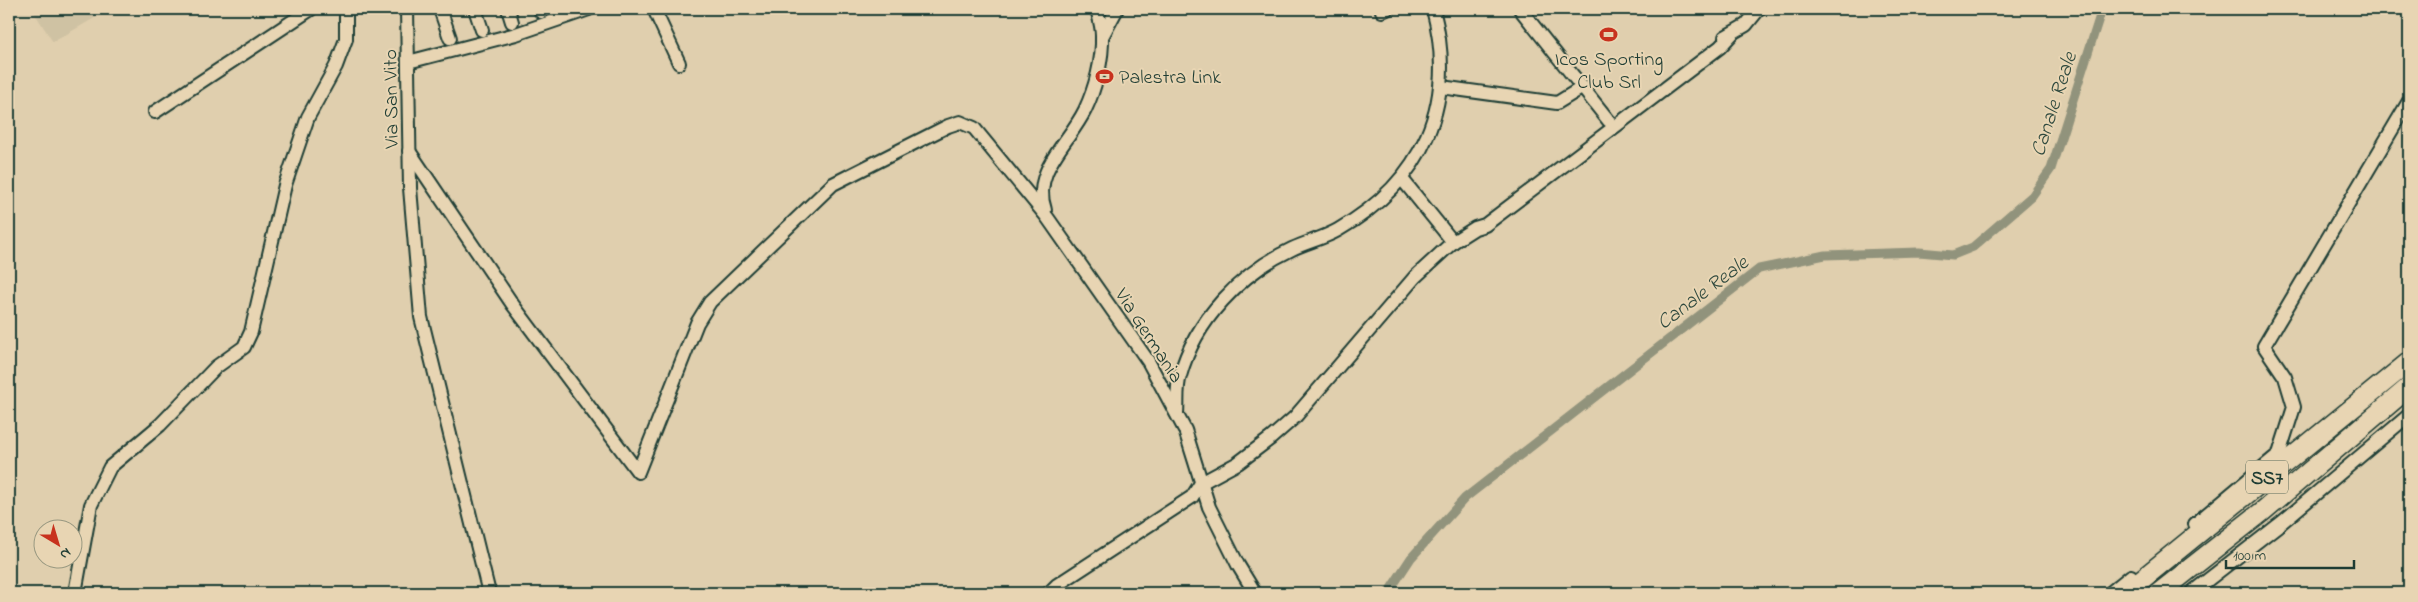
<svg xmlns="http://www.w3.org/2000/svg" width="2418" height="602" font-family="'Indie Flower',sans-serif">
<rect width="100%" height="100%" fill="#e0cfae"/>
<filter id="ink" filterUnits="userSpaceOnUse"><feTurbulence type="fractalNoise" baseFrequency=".02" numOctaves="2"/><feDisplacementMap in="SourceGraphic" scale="10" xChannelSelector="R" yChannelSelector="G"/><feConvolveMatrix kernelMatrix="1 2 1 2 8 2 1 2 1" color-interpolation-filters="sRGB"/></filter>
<g filter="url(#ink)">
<polygon fill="#cfc2a3" points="32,9 110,9 53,42"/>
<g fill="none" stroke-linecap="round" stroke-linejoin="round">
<polyline stroke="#91937c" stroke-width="9" points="1388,593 1411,558 1465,498 1759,269 1825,255 1919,252 1953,255 1973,247 2032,196 2051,169 2102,9"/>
<defs>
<g id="minor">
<polyline points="407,9 410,188 421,317 489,593"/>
<polyline points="440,9 450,38"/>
<polyline points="475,9 482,30"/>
<polyline points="508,9 512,22"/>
<polyline points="540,9 541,12"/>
<polyline points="654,9 679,63"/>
<polyline points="1520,9 1609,121"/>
<polyline points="1382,11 1387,9"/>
<polyline points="1103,35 1117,9"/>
<polyline points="1725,37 1746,25 1759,9"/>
<polyline points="408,62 516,34 589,9"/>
<polyline points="1441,87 1557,103 1583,87"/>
<polyline points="155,112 311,9"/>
<polyline points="409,151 513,305 638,472 697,323 710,302 833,184 948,126 960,122 974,128 1047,217 1148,361 1185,430 1209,507 1238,565 1255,593"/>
<polyline points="1402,179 1453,242"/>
<path d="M 1045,210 C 1031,171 1069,143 1085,110 C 1095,89 1103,60 1102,35 C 1102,27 1099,17 1097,9"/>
<path d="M 1177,414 C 1178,402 1176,387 1180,376 C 1195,320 1241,273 1292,249 C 1307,242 1324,238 1338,230 C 1423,181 1458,104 1433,9"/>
<polyline points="2195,524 2279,454 2294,407 2285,377 2264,346 2409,101"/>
<polyline points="75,593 91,505 110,467 160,425 216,367 244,347 251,332 285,185 308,117 336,66 346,39 346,9"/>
<polyline points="1049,593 1057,585 1192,497 1201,483 1238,463 1271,438 1295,417 1415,277 1453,242 1475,228 1485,225 1720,47 1732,34"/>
<polyline points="2110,593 2131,576"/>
<polyline points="2191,593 2281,523 2409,415"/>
</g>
<g id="highway">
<polyline points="2125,593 2409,362"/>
<polyline points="2159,593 2263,511 2409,387"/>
</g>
</defs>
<use href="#minor" stroke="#1f3d34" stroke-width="16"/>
<use href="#highway" stroke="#1f3d34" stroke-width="22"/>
<use href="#minor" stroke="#e8d5b3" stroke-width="12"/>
<use href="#highway" stroke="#e8d5b3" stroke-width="19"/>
</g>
</g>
<defs>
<symbol id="stadium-bare" viewBox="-9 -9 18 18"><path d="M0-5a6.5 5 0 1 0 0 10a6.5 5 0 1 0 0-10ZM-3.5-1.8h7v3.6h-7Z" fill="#c8321e" stroke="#e8d5b3" stroke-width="2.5" paint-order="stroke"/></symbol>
</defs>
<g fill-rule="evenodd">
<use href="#stadium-bare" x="1596" y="22" width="25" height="25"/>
<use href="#stadium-bare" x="1092" y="64" width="25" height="25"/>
</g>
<g text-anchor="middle" stroke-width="4" stroke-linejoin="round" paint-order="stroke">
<rect fill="#e8d5b3" stroke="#5b6b5a" stroke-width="1" x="2246" y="460.5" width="42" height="33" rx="4"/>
<g font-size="19" font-weight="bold" fill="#1f3d34">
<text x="2267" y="484">SS7</text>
</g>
<g font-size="20" fill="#1f3d34" stroke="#e8d5b3">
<text x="1609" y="65">Icos Sporting<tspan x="1609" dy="23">Club Srl</tspan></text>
<text x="1119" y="83" text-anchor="start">Palestra Link</text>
</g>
<g font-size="20" fill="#1f3d34" stroke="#e8d5b3">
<text transform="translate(390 99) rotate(-91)" y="7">Via San Vito</text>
<text transform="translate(1150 335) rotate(57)" y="7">Via Germania</text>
</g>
<g font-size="21" font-style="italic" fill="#304a3f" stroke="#e8d5b3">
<text transform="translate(2053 104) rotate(-72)" y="7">Canale Reale</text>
<text transform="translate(1702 292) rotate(-37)" y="7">Canale Reale</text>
</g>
</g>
<rect width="2418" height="602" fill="none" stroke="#e8d5b3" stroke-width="30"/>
<rect x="15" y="15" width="2388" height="572" fill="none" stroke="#1f3d34" stroke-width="2" filter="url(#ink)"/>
<g transform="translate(58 544) rotate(142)"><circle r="24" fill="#e8d5b3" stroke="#989880"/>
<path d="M0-4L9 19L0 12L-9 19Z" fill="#c8321e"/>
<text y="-8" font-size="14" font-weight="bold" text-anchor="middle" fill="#1f3d34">N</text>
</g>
<path d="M2226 560v8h128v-8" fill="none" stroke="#1f3d34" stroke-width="2.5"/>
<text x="2233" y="560" font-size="15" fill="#1f3d34" stroke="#e8d5b3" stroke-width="4" paint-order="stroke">100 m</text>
</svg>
